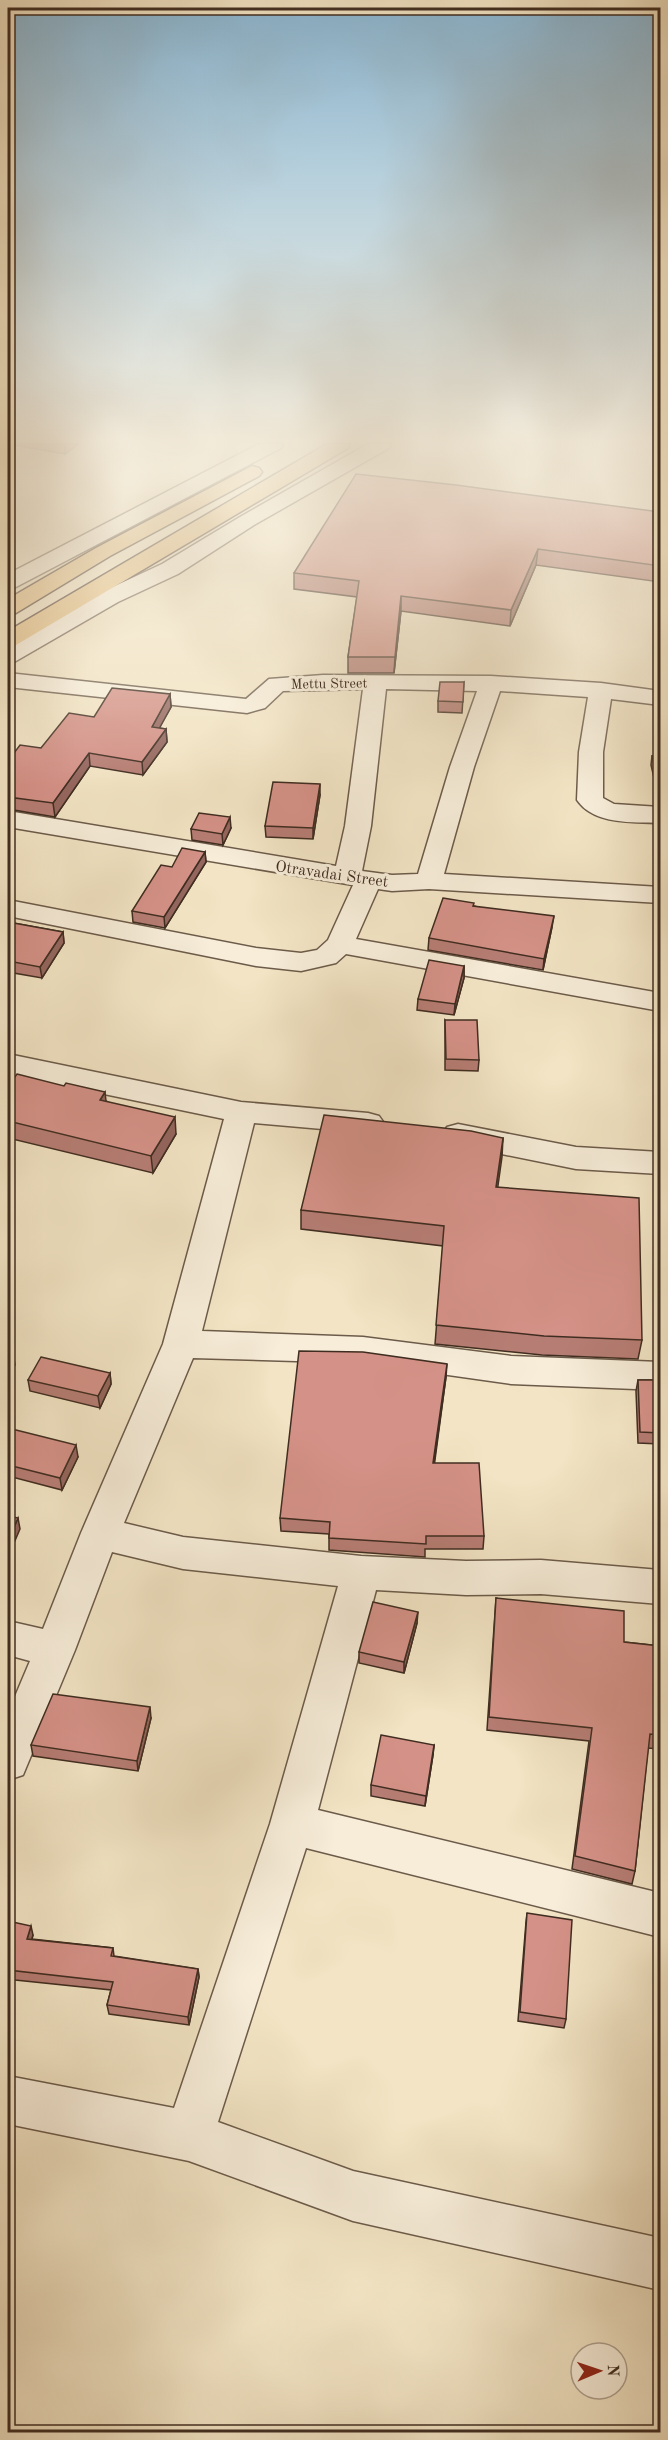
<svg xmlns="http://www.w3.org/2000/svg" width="668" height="2440" font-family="'Old Standard TT',serif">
<rect width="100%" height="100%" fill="#f2e4c4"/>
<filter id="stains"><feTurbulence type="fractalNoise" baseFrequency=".00333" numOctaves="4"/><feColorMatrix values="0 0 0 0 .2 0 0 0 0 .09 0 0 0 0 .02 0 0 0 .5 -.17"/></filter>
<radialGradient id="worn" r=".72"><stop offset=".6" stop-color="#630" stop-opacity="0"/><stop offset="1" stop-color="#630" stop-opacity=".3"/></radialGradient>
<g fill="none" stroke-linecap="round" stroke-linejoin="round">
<defs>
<g id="minor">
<polygon points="259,444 283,444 281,448 16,587 8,588 8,574"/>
<polygon points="368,444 391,444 389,448 254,525 178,574 118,602 16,661 8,663 8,647 102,592 162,564 240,517"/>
<path d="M 8,673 L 246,699 L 269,679 L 323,675 L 491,676 L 601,683 L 660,691 L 660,705 L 611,699 L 603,752 L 603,798 L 614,804 L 660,807 L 660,823 C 633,822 594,825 577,800 L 579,752 L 588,697 L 500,691 L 474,767 L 444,874 L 660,887 L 660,903 L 429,889 L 392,891 L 378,889 L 356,939 L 660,993 L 660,1011 L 346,954 L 336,963 L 301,971 L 256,966 L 8,916 L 8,900 L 256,948 L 301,953 L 317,950 L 328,940 L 353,885 L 8,827 L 8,811 L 336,866 L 345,826 L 363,689 L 283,691 L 265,708 L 247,713 L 8,687 ZM 386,689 L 477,691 L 450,767 L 418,874 L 392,875 L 362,871 L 371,826 Z"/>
<polygon points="8,1054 241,1102 368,1113 379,1116 384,1123 379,1130 368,1133 254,1123 202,1331 363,1337 511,1356 660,1362 660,1390 511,1384 363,1363 193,1358 124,1523 183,1537 361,1556 466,1561 541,1560 660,1570 660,1604 541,1594 466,1595 376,1590 318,1810 660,1893 660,1937 306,1848 218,2122 353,2171 660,2238 660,2290 353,2221 189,2161 8,2124 8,2076 174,2108 270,1824 338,1586 183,1569 112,1552 75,1650 23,1775 8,1780 8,1713 30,1661 8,1655 8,1621 43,1629 81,1533 163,1344 224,1119 8,1074"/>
<polygon points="458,1124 576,1147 660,1152 660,1174 576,1169 447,1143 442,1135 447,1127"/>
</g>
<g id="highway">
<polygon points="327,444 350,444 348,448 16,645 8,647 8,631"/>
<polygon points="252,466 259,468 262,472 259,476 110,556 16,613 8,614 8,599 96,548"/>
</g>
</defs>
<use href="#minor" stroke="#6c5b4a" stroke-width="3"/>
<use href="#highway" stroke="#402d21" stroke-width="3"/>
<use href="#minor" fill="#f7edd9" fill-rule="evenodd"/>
<use href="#highway" fill="#e9c282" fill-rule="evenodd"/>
</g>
<g fill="#b67d74" stroke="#402d21" stroke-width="1.5">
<polygon points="8,444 78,444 65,454"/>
<polygon points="660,512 660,582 536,565 510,626 401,611 394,673 348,673 348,657 357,597 294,589 294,573"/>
<polygon points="464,682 462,713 438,712 438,701"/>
<polygon points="170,694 171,707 159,728 166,729 167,742 143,775 90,766 55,817 8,809 8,761 41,748 94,717"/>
<polygon points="660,755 660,804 651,765 652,756"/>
<polygon points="320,795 313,839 266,837 265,826"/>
<polygon points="231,828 223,845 192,840 191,829"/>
<polygon points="205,852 206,862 165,928 133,922 132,911"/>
<polygon points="474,906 552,927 543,970 428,950 429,938"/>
<polygon points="8,922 63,932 64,943 42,978 8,972"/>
<polygon points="464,966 464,978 454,1015 417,1010 418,999"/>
<polygon points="660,969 660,991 658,990"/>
<polygon points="445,1020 479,1060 478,1071 445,1070"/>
<polygon points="8,1084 106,1101 176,1134 153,1173 8,1138"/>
<polygon points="503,1138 497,1187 642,1340 638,1359 542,1355 435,1344 443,1246 301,1229 301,1210"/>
<polygon points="110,1373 111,1384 100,1408 30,1391 28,1380"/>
<polygon points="446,1377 434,1463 484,1536 483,1549 425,1549 425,1557 329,1550 329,1534 281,1531 280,1518"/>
<polygon points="638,1380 660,1380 660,1444 638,1443 636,1391"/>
<polygon points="8,1428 78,1457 62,1490 8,1476"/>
<polygon points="496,1598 624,1642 660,1646 660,1749 648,1748 635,1871 632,1884 572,1869 589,1741 487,1730"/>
<polygon points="417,1623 404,1673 359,1663 359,1652"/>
<polygon points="151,1718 138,1771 33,1756 31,1745"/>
<polygon points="434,1745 433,1755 425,1806 371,1796 371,1785"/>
<polygon points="527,1913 566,2019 564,2028 518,2021 526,1922"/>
<polygon points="8,1921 33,1935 32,1939 113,1948 114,1956 198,1969 199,1977 189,2025 109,2014 107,2005 111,1990 15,1980 8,1978"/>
</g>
<g fill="#94665e" stroke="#402d21" stroke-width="1.5">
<polygon points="64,444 78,444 65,454"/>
<polygon points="538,549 536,565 510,626 511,610"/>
<polygon points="401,596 401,611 394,673 395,657"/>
<polygon points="170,694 171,707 153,740 152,727"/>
<polygon points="166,729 167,742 143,775 142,762"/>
<polygon points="89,753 90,766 55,817 53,803"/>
<polygon points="320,784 320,795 313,839 313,828"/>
<polygon points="8,816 10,830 8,833"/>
<polygon points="230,817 231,828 223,845 222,834"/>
<polygon points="205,852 206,862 165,928 164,917"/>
<polygon points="554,916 552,927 543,970 544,959"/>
<polygon points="63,932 64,943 42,978 40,967"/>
<polygon points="464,966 464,978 454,1015 455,1004"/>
<polygon points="105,1092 107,1110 100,1100"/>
<polygon points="175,1117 176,1134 153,1173 151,1156"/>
<polygon points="503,1138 502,1157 495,1207 496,1187"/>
<polygon points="13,1354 15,1365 8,1379 8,1364"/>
<polygon points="447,1364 446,1377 433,1475 433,1463"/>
<polygon points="110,1373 111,1384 100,1408 98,1396"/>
<polygon points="76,1445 78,1457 62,1490 60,1478"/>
<polygon points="18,1518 20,1529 8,1557 8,1541"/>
<polygon points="418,1612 417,1623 404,1673 404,1662"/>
<polygon points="150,1707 151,1718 138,1771 137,1761"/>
<polygon points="434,1745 433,1755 425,1806 426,1796"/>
<polygon points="31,1926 33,1935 29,1948 27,1939"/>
<polygon points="198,1969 199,1977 189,2025 188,2017"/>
</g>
<g fill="#d49187" stroke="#402d21" stroke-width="1.5">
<polygon points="356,474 456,485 660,512 660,566 538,549 511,610 401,596 395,657 348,657 359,581 294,573"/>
<polygon points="440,682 464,682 463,702 438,701"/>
<polygon points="112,688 170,694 152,727 166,729 142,762 89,753 53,803 8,797 8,761 20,745 41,748 69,713 94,717"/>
<polygon points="660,755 660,789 652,756"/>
<polygon points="273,782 320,784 313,828 265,826"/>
<polygon points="199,813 230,817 222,834 191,829"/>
<polygon points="182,848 205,852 164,917 132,911 161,865 172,867"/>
<polygon points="443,898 474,903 473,906 554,916 544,959 429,938"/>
<polygon points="8,922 63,932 40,967 8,961"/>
<polygon points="429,960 464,966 455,1004 418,999"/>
<polygon points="445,1020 477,1020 479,1060 446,1059"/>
<polygon points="17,1074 64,1086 66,1083 105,1092 100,1100 175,1117 151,1156 8,1121 8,1084 9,1085"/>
<polygon points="324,1115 471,1131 503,1138 496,1187 639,1198 642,1340 544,1336 436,1325 444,1226 301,1210"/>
<polygon points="299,1351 363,1352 447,1364 433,1463 479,1463 484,1536 426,1536 426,1544 329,1538 330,1522 280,1518"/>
<polygon points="8,1353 13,1354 8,1364"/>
<polygon points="41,1357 110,1373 98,1396 28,1380"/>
<polygon points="638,1380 660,1380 660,1433 640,1432"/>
<polygon points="8,1428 76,1445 60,1478 8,1465"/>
<polygon points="8,1516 18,1518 8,1541"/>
<polygon points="496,1598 624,1611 624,1642 660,1646 660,1735 650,1734 635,1871 575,1856 592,1728 489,1717"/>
<polygon points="373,1602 418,1612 404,1662 359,1652"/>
<polygon points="53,1694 150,1707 137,1761 31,1745"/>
<polygon points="381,1735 434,1745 426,1796 371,1785"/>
<polygon points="527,1913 572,1920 566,2019 520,2012"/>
<polygon points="8,1921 31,1926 27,1939 113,1948 111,1956 198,1969 188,2017 107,2005 113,1982 8,1970"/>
</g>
<linearGradient id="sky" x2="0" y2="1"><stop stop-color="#8ab8d6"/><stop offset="0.56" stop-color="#f9f3e4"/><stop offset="1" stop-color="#f9f3e4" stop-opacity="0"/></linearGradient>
<rect width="668" height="786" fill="url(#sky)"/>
<g text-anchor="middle" stroke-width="6" stroke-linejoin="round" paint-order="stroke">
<g font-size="14" fill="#402d21" stroke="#f7edd9">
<text transform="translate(329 683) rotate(-1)" y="5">Mettu Street</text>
</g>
<g font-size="16" fill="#402d21" stroke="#f7edd9">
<text transform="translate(332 873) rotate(8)" y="6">Otravadai Street</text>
</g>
</g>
<rect width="668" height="2440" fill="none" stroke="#f2e4c4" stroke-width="30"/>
<rect x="9" y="9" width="650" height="2422" fill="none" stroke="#402d21" stroke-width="3"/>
<rect x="15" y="15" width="638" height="2410" fill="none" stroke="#402d21" stroke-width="1.5"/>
<g transform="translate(599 2371) rotate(88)"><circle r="28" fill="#f7edd9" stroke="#aea08f" stroke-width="1.5"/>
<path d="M0-4.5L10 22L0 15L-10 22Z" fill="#8f2418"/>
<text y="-9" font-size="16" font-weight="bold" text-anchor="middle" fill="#402d21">N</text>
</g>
<rect width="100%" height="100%" filter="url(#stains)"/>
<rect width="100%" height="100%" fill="url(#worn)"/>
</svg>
